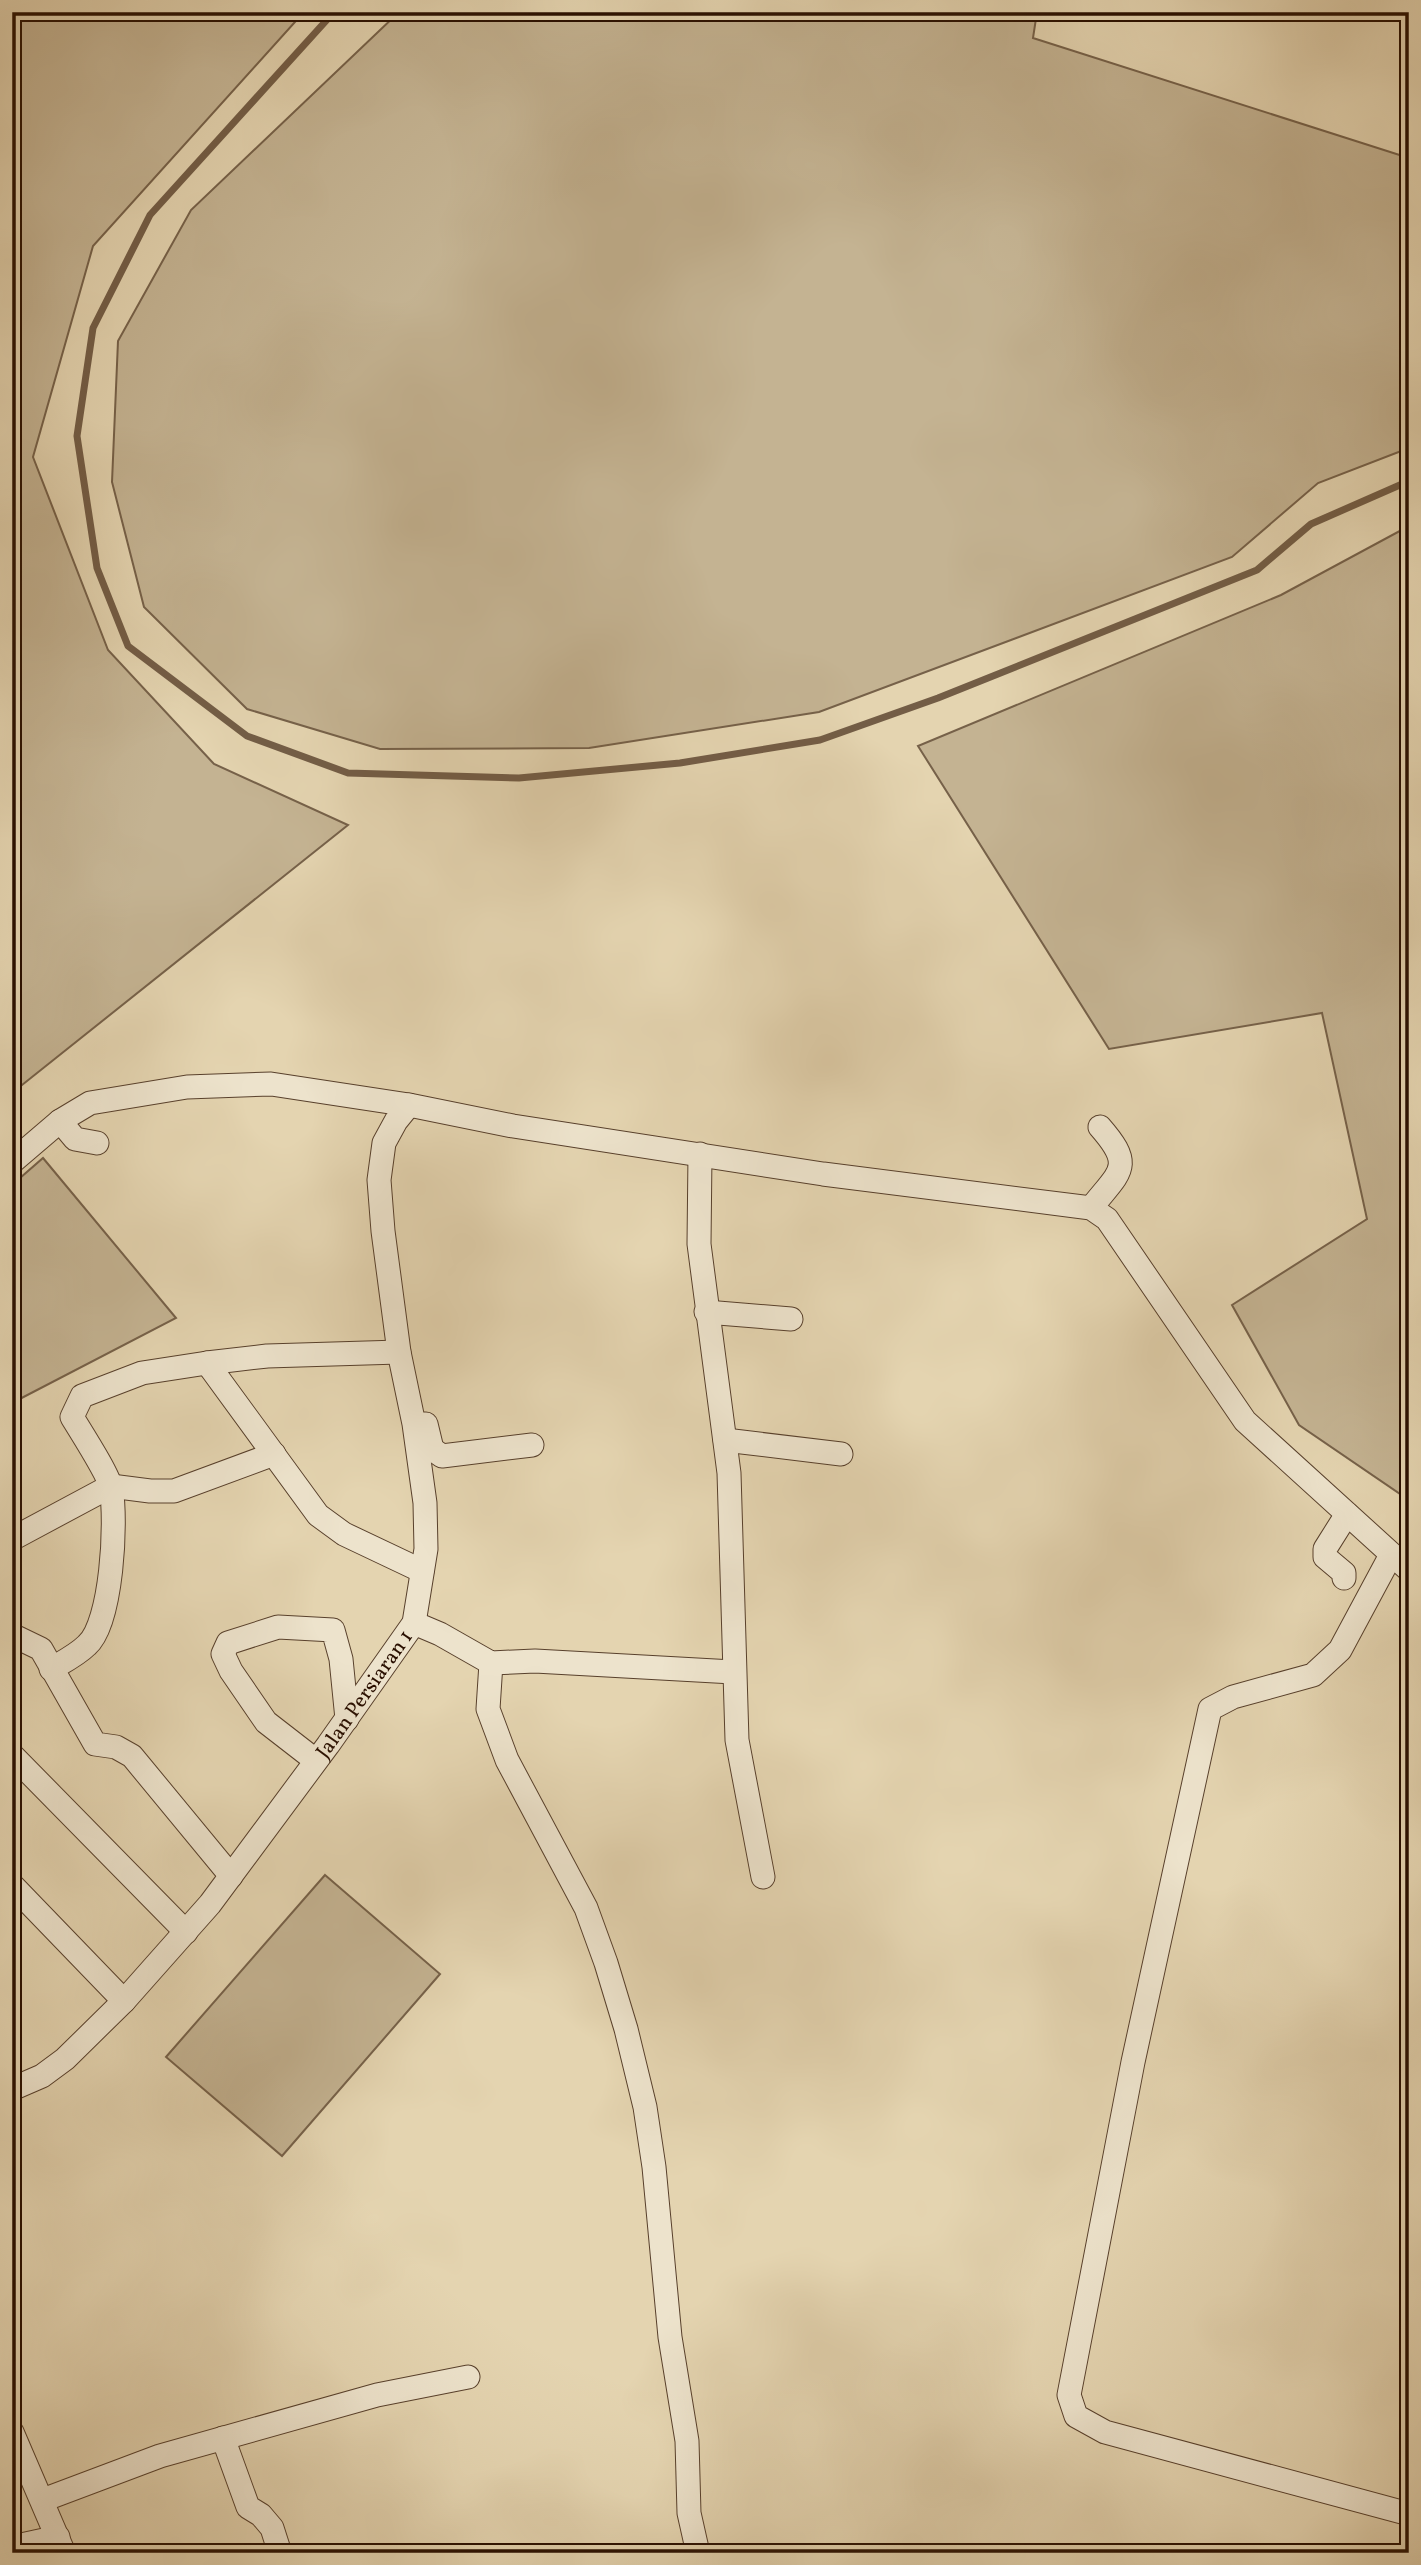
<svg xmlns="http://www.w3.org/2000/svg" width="1421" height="2565" font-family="Vollkorn,serif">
<rect width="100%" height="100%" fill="#e4d4b0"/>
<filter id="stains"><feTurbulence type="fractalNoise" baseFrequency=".00286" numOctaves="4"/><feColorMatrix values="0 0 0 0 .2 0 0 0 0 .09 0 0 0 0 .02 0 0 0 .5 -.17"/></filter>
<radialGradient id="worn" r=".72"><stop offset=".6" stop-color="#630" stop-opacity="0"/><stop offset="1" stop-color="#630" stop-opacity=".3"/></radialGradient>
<g fill="#c4b392" stroke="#766149" stroke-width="2">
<polygon points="12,12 304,12 93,246 33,457 108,650 214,764 348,825 12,1093"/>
<polygon points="399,12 1037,12 1033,38 1409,158 1409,448 1318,483 1232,557 819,712 589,748 380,749 247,709 144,607 112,482 118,341 191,210"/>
<polygon points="1409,526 1409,1500 1299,1425 1232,1305 1367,1219 1322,1013 1109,1049 918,746 1281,595"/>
<polygon points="43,1158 176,1318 12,1403 12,1185"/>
<polygon points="325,1875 440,1974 282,2156 166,2057"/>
</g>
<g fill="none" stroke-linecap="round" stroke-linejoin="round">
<polyline stroke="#735d46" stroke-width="7" points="334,12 150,215 93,328 77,436 97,568 128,646 247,736 348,773 519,778 680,763 820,740 938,698 1257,570 1311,524 1409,481"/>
<defs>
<g id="minor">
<polyline points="60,1121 75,1139 97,1143"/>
<polyline points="700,1154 699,1244 729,1473 737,1740 763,1877"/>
<polyline points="12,1162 60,1121 90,1103 187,1087 271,1084 409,1105 513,1126 823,1174 1091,1208 1107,1219 1245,1421 1409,1570"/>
<path d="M 1091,1208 C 1120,1171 1135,1167 1100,1127"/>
<polyline points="706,1312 791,1319"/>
<polyline points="207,1363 318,1515 344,1534 422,1571"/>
<polyline points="424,1424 426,1424 432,1449 442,1456 532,1445"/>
<polyline points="725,1440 841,1454"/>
<polyline points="12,1539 111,1486 150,1491 174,1491 274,1454"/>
<polyline points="1391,1555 1340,1650 1313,1675 1233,1697 1210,1709 1133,2062 1069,2395 1076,2416 1105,2432 1409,2514"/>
<polyline points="1344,1578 1344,1573 1325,1557 1325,1549 1347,1514"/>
<polyline points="414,1623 440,1634 491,1663 535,1661 733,1672"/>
<polyline points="12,1635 41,1649 95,1744 116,1747 132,1756 231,1876"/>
<polyline points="491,1663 488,1709 507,1760 586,1908 606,1963 626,2029 645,2107 654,2167 670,2337 687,2441 689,2513 698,2553"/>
<path d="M 51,1669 C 63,1662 77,1655 87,1645 C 112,1623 117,1521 111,1488 C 109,1475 81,1432 72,1417 L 82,1396 L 142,1373 L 207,1363 L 267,1356 L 399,1352"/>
<polyline points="12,1755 186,1932"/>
<polyline points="315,1760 266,1722 231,1671 223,1654 228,1643 278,1627 333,1630 341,1659 347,1719"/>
<polyline points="12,1885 124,2001"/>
<path id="s1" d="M 12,2089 L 42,2076 L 65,2059 L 124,2001 L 210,1904 L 328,1745 L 414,1623 L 426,1549 L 425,1503 L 414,1424 L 399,1352 L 383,1231 L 379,1180 L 384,1143 L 396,1121 L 409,1105"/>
<polyline points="12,2432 64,2553"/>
<polyline points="223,2438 248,2507 261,2515 272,2528 280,2553"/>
<polyline points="43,2500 160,2456 377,2395 468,2377"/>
<polyline points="12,2547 58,2537"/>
</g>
</defs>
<use href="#minor" stroke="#58402c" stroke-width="25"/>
<use href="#minor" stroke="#ede3cc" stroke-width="23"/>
</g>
<g text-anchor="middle" stroke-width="5" stroke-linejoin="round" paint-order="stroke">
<g font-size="21" fill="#290f00" stroke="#ede3cc">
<text dy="7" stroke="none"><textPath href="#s1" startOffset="534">Jalan Persiaran 1</textPath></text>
</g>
</g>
<rect width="1421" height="2565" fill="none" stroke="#e4d4b0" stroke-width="42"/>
<rect x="14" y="14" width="1393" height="2537" fill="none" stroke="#290f00" stroke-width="3.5"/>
<rect x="21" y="21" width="1379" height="2523" fill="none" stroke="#290f00" stroke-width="2"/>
<rect width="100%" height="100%" filter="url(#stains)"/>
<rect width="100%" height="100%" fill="url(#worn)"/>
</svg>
